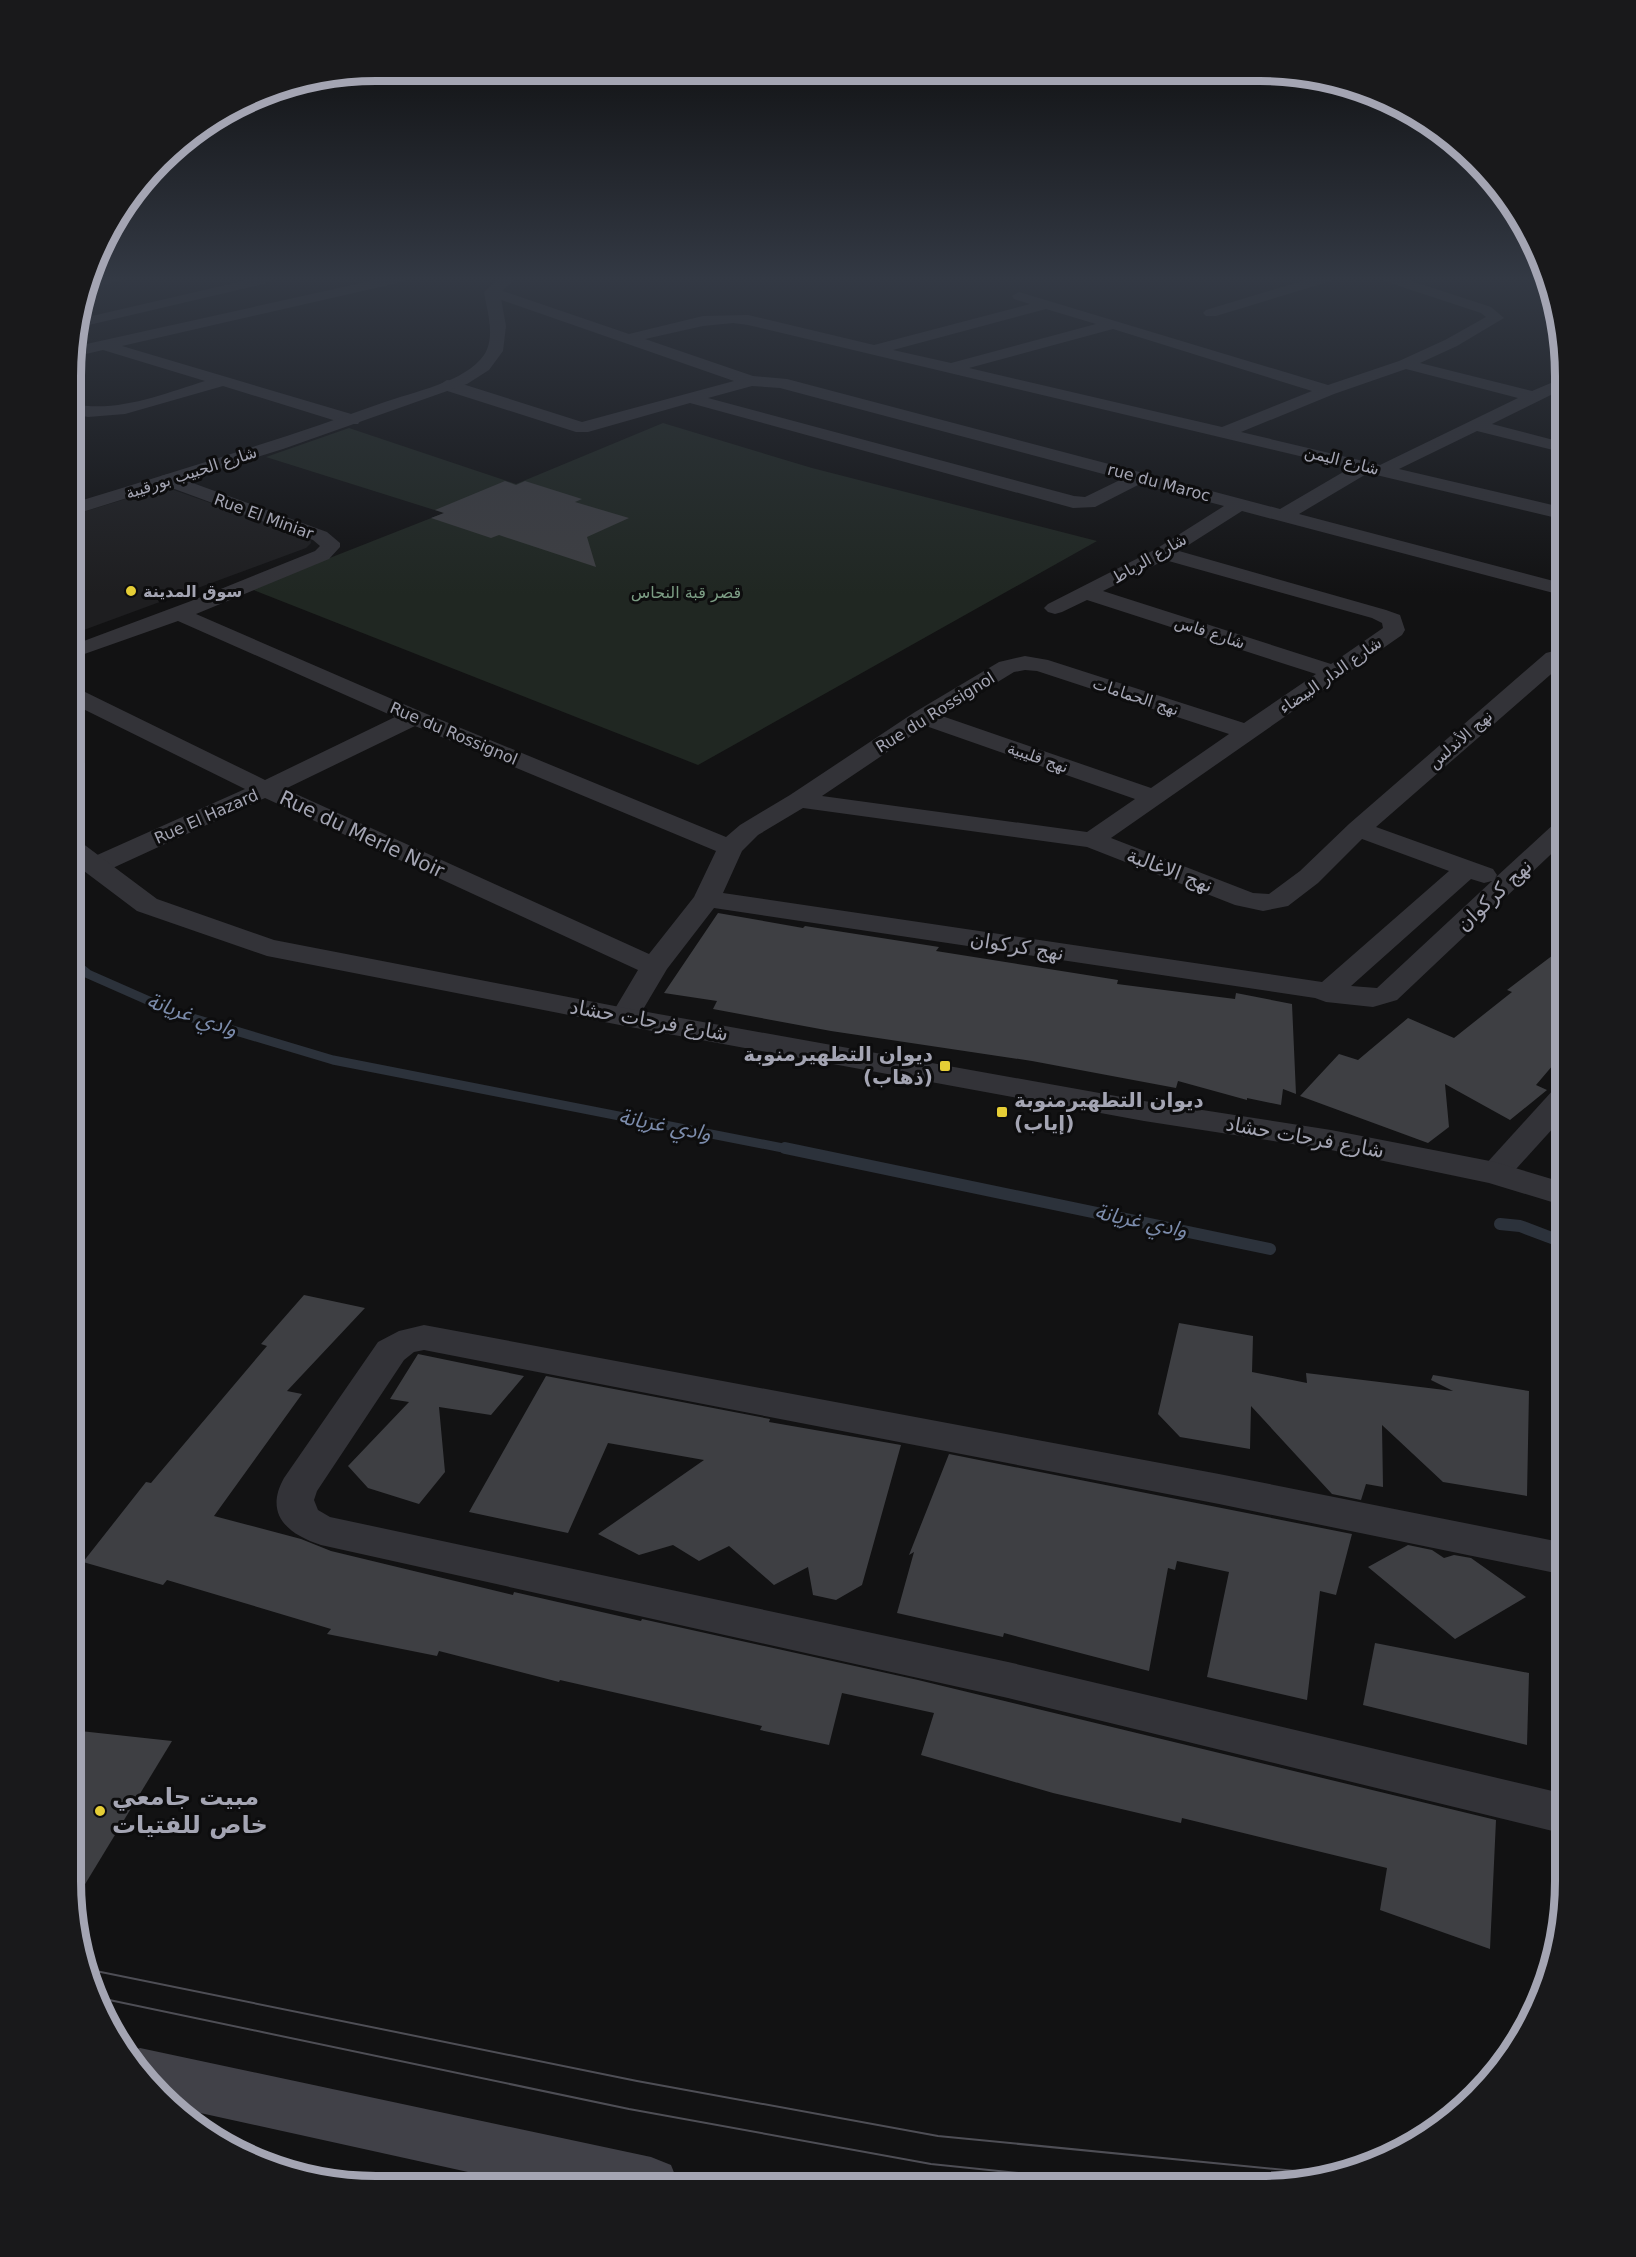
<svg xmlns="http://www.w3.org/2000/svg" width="1636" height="2257" font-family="'DejaVu Sans','Noto Sans Arabic',sans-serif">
<rect width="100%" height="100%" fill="#121213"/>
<polygon fill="#1e1e20" points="165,487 310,538 311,543 306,548 73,634 73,515"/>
<polygon fill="#202722" points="663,423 812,468 1097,541 698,765 251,589 444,513 266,457 349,428 516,484"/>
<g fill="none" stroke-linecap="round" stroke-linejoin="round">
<polyline stroke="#2c323b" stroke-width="9" points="72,961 88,974 179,1014 333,1060 793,1150"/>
<g stroke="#2c323b" stroke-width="12">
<polyline points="785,1148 1270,1249"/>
<polyline points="1500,1224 1520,1226 1565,1243"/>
</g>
</g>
<g fill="#3e3f43">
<polygon points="505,481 516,485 525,481 582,499 575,502 629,518 587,537 596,567 499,535 491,538 431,518 444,513 435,510"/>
<polygon points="718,913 803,928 805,926 939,947 936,951 1118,980 1117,984 1235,999 1236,993 1292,1004 1296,1094 1283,1089 1281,1105 1247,1098 1247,1100 1178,1081 1176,1088 1032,1061 831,1031 713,1009 717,1001 664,993"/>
<polygon points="1565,946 1565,1051 1536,1085 1547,1090 1510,1120 1445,1084 1449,1127 1428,1143 1300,1096 1339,1054 1358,1060 1408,1018 1454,1038 1512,992 1507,990"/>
<polygon points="304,1295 365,1308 287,1391 302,1394 214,1516 301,1539 331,1551 513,1595 514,1592 641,1621 642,1619 918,1680 1496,1820 1490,1949 1380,1910 1387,1868 1182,1818 1181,1823 1053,1793 921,1755 934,1713 842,1693 829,1745 760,1730 762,1726 560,1680 559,1682 439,1651 437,1656 327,1634 331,1629 167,1580 163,1585 83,1562 146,1482 151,1483 267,1346 261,1344"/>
<polygon points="1179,1323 1253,1336 1252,1372 1307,1383 1306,1373 1453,1391 1431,1380 1433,1375 1529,1391 1527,1496 1443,1482 1382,1425 1383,1487 1366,1484 1361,1500 1332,1494 1251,1406 1250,1449 1180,1437 1158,1414"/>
<polygon points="418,1354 524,1376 491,1415 439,1407 445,1472 419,1504 368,1488 348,1466 409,1402 390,1399"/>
<polygon points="546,1376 770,1419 769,1422 901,1445 862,1585 836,1600 813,1595 808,1567 774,1585 729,1546 699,1561 673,1545 639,1555 598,1534 704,1460 608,1443 568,1533 469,1512"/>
<polygon points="949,1454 1352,1534 1336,1595 1320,1591 1307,1700 1207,1677 1229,1572 1177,1561 1175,1570 1168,1568 1149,1671 1004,1633 1003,1637 897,1613 914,1552 909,1555"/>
<polygon points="1408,1545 1432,1550 1444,1558 1454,1555 1471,1558 1526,1597 1455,1639 1368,1567"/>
<polygon points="1375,1643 1529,1673 1527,1745 1363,1705"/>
<polygon points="71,1730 172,1741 73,1904 70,1882"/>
</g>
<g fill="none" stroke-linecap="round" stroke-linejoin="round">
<g fill="#333338" fill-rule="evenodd">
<polygon points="99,278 122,278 120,281 89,288 92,279"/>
<polygon points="256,278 270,278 271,280 264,284 76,328 79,319"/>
<path d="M 384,278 L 409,278 L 402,282 L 122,346 L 358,416 L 361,420 L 358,424 L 346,424 L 223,386 L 125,414 L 88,417 L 73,414 L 73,404 C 118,413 163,394 205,381 L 103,350 L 73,357 L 73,347 Z"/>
<polygon points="1312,278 1333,278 1331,281 1216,316 1206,316 1203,313 1206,310"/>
<path d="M 1382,278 L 1402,278 L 1491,307 L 1504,318 L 1457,346 L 1420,363 L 1532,391 L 1565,377 L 1565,388 L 1492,424 L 1565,443 L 1565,453 L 1477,431 L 1399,469 L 1565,508 L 1565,520 L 1368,473 L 1299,514 L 1565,584 L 1565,596 L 1242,511 L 1179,551 L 1386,610 L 1400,615 L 1405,630 L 1402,635 L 1111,838 L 1253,893 L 1269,894 L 1300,871 L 1349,824 L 1546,653 L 1565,648 L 1565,662 L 1376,827 L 1493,869 L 1497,875 L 1495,878 L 1556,822 L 1565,819 L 1565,841 L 1397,1000 L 1373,1007 L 1326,1002 L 1315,998 L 714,908 L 667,969 L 635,1023 L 625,1026 L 615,1023 L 610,1017 L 638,970 L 265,798 L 104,872 L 95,874 L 86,872 L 82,866 L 86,860 L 245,789 L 73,704 L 73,688 L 81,690 L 265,780 L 395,717 L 178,621 L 73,658 L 73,645 L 191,601 L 315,551 L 320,546 L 313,540 L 161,484 L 159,480 L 161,476 L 168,474 L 327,532 L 340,543 L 340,547 L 329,559 L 196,614 L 422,712 L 726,837 L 740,825 L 790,795 L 915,712 L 999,662 L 1025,656 L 1048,660 L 1244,723 L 1316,674 L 1087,600 L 1062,612 L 1055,614 L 1048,612 L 1044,608 L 1048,604 L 1156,549 L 1224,506 L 1140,484 L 1095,507 L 1073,508 L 690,403 L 588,432 L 576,432 L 441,389 L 439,385 L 447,380 L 453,381 L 582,422 L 734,381 L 487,295 L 485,292 L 487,289 L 497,289 L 629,334 L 703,316 L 748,315 L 874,345 L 1030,304 L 1014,299 L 1012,296 L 1019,292 L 1328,385 L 1399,361 L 1445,340 L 1486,317 L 1481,313 L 1384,281 ZM 1046,309 L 1096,324 L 951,363 L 893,350 ZM 733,323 L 748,325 L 1350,468 L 1280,509 L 787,379 L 753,376 L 645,339 L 703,326 ZM 1113,329 L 1312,391 L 1222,427 L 969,368 ZM 1406,369 L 1518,398 L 1380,465 L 1241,432 L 1334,394 ZM 752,386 L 780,388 L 1122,479 L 1085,497 L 1074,496 L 708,398 ZM 1165,560 L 1372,618 L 1382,623 L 1383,628 L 1331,664 L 1103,591 ZM 1025,670 L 1037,671 L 1229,734 L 1151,788 L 942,716 L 1014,672 ZM 415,726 L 716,851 L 694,897 L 649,954 L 285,789 ZM 926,726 L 1135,799 L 1087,832 L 822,796 ZM 803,808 L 1087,847 L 1235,905 L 1263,911 L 1288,906 L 1318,883 L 1362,839 L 1449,871 L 1322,982 L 723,893 L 742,851 L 758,835 ZM 1471,879 L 1484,883 L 1492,881 L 1377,988 L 1351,986 Z"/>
<polygon points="1565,1087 1565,1115 1506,1180 1495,1183 1484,1180 1479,1173 1484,1166 1554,1089"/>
<path d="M 424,1325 L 1219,1474 L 1565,1543 L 1565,1575 L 1219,1504 L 424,1350 L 414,1352 L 404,1360 L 317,1491 L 314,1500 L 318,1510 L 330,1517 L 1008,1662 L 1565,1794 L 1565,1834 L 1008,1698 L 321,1545 C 287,1534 264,1514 284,1478 L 378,1342 L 399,1331 Z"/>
</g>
<g fill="#333338" fill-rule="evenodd">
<path d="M 499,278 L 516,278 L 500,293 L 506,326 L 503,351 L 489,370 L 467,384 L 283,449 L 73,515 L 73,503 C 177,471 280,440 382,403 C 412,392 466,382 484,355 C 496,337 487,311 484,292 Z"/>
<polygon points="72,841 82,843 157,899 274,940 625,1008 1144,1101 1331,1130 1495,1162 1565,1183 1565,1206 1489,1183 1331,1150 1144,1121 625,1026 267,956 137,911 72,862"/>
</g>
<polygon fill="#414148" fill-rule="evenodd" points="140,2048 651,2157 671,2165 679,2185 523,2184 173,2107 146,2082 127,2053"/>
<g stroke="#4e4e55" stroke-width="2">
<polyline points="86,1969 637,2081 938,2136 1337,2175"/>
<polyline points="95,1997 629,2109 931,2164 1143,2186"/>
</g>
</g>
<linearGradient id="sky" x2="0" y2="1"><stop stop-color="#0a0a0a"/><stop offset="0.47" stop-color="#333944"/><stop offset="1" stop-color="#333944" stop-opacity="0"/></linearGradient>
<rect width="1636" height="594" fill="url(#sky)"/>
<g fill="#e6ce36" stroke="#0d0d0e" stroke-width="2">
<circle cx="131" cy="591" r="6"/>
<rect x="939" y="1060" width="12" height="12" rx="3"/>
<rect x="996" y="1106" width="12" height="12" rx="3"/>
<circle cx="100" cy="1811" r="6"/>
</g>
<g text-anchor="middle" stroke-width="6" stroke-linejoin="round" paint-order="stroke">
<g font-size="16" fill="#a4a5b3" stroke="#0d0d0e">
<text transform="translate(1342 460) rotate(14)" y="6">شارع اليمن</text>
<text transform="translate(191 472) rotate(-18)" y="6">شارع الحبيب بورقيبة</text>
<text transform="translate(1159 482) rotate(15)" y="6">rue du Maroc</text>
<text transform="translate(264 516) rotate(20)" y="6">Rue El Miniar</text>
<text transform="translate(1149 558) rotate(-30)" y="6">شارع الرباط</text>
<text transform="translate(1210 632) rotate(18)" y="6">شارع فاس</text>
<text transform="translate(1330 675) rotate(-35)" y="6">شارع الدار البيضاء</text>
<text transform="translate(1136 696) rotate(18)" y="6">نهج الحمامات</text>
<text transform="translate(935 712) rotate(-32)" y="6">Rue du Rossignol</text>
<text transform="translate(454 733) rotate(23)" y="6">Rue du Rossignol</text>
<text transform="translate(1460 739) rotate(-41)" y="6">نهج الأندلس</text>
<text transform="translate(1038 757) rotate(19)" y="6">نهج قليبية</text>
<text transform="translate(206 816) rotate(-24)" y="6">Rue El Hazard</text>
</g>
<g font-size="16" font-weight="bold" fill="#a4a5b3" stroke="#0d0d0e" text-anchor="start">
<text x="143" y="597">سوق المدينة</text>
</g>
<g font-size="16" fill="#7c9d84" stroke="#0d0d0e">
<text x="686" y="598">قصر قبة النحاس</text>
</g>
<g font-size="20" fill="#a4a5b3" stroke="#0d0d0e">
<text transform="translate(362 834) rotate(25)" y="7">Rue du Merle Noir</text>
<text transform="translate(1170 870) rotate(21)" y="7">نهج الاغالبة</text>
<text transform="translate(1494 895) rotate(-43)" y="7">نهج كركوان</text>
<text transform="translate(1017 946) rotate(9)" y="7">نهج كركوان</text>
<text transform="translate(649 1020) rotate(10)" y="7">شارع فرحات حشاد</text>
<text transform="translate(1305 1137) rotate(10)" y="7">شارع فرحات حشاد</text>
</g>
<g font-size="20" font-weight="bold" fill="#a4a5b3" stroke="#0d0d0e" text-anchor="end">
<text x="933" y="1061">ديوان التطهيرمنوبة<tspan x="933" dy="23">(ذهاب)</tspan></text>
<text x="1014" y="1107" text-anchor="start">ديوان التطهيرمنوبة<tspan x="1014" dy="23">(إياب)</tspan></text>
</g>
<g font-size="21" font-style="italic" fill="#7c8cac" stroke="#0d0d0e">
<text transform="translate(192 1015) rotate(19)" y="7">وادي غريانة</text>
<text transform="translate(665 1125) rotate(11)" y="7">وادي غريانة</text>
<text transform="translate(1141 1221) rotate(12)" y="7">وادي غريانة</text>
</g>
<g font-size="24" font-weight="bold" fill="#a4a5b3" stroke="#0d0d0e" text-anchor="start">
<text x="112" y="1805">مبيت جامعي<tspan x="112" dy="28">خاص للفتيات</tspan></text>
</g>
</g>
<path d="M0 0H1636V2257H0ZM376 81H1260A295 295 0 0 1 1555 376V1881A295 295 0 0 1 1260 2176H376A295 295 0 0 1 81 1881V376A295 295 0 0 1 376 81Z" fill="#19191b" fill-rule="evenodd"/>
<path fill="none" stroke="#a4a5b3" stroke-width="8" d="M376 81H1260A295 295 0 0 1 1555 376V1881A295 295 0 0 1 1260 2176H376A295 295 0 0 1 81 1881V376A295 295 0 0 1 376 81Z"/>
</svg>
